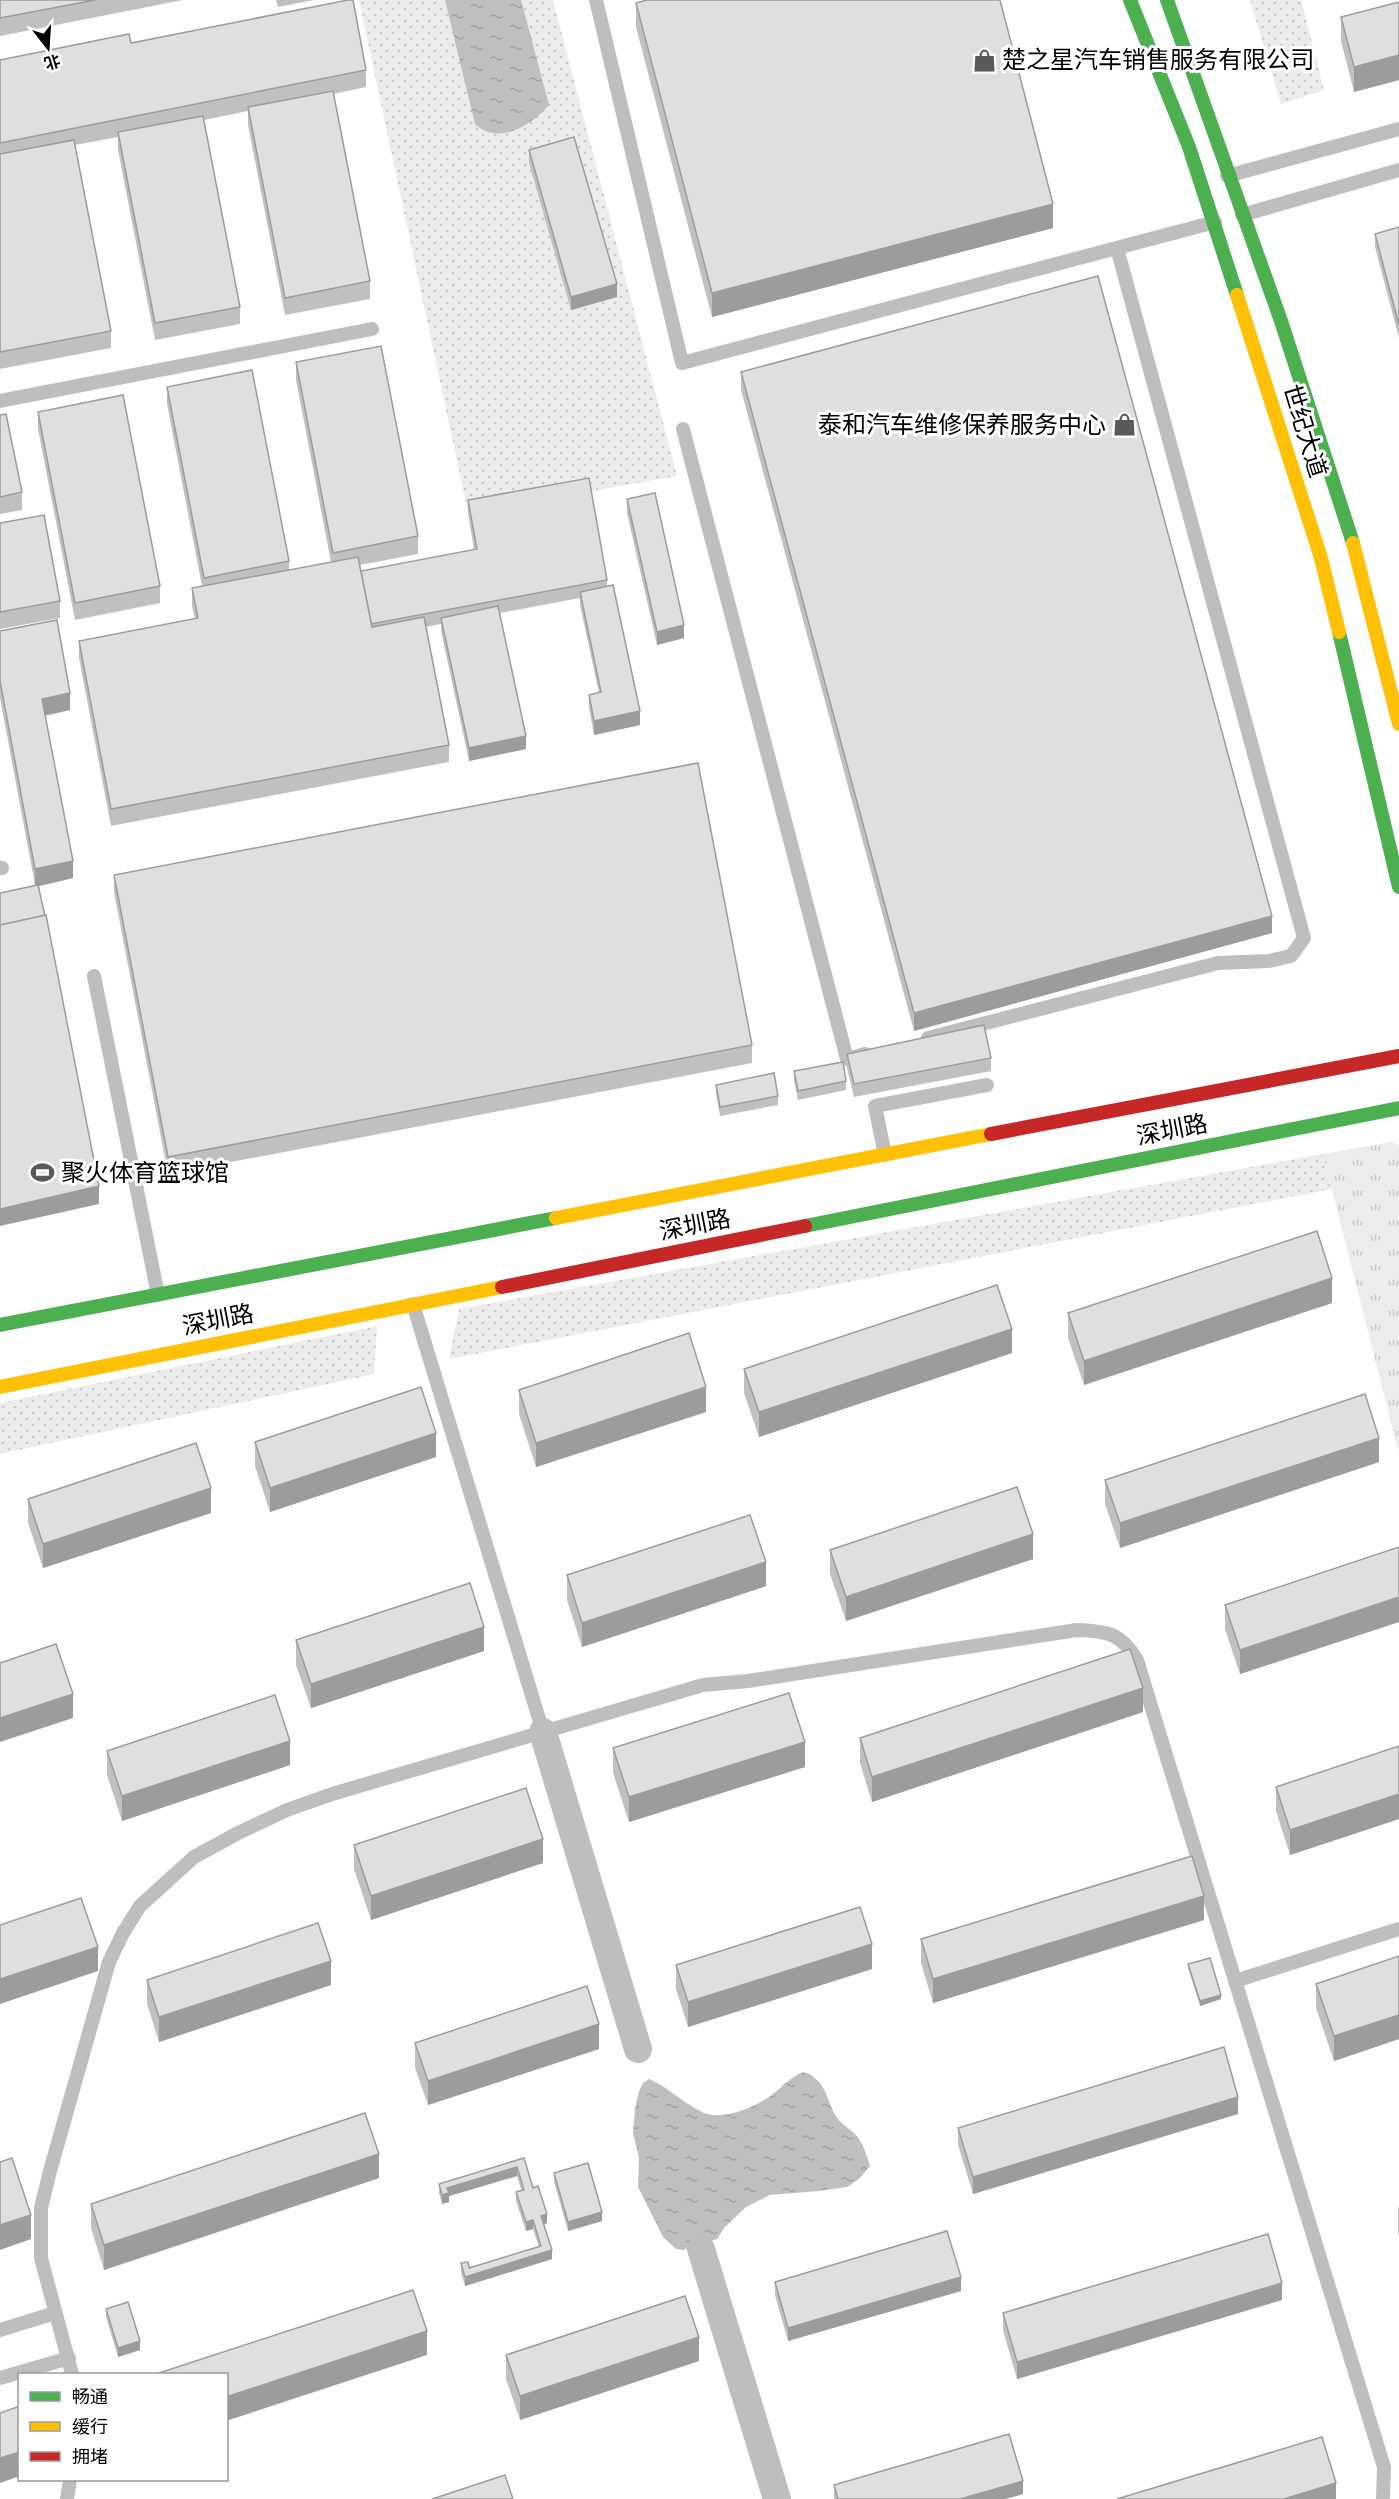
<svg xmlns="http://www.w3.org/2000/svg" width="1399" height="2499" font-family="Jost,'Noto Sans SC',sans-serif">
<defs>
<pattern id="grass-dots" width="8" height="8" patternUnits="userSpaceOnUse" patternTransform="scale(1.5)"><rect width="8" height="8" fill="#ececec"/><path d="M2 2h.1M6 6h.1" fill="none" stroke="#c9c9c9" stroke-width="1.8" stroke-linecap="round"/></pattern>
<pattern id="park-tufts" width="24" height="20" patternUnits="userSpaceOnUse" patternTransform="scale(1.5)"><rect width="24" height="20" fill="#ececec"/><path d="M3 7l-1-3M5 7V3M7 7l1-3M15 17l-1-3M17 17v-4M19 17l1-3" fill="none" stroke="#c9c9c9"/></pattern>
<pattern id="water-ripples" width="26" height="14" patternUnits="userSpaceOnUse" patternTransform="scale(1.5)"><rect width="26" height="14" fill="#bfbfbf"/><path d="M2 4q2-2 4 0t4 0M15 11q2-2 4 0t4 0" fill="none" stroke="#a2a2a2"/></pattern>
</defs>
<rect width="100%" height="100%" fill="#fff"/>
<g fill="url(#grass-dots)">
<polygon points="359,0 553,0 677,476 468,513"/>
<polygon points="1250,0 1301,0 1324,90 1281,104"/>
<polygon points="1323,1154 1332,1189 449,1359 459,1309"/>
<polygon points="377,1326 374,1374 0,1454 0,1403"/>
</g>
<polygon fill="url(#park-tufts)" points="1391,1142 1399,1145 1399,1454 1323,1154"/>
<g fill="url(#water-ripples)">
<path d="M 445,0 L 521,0 L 549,105 C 532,125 498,146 475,124 Z"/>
<path d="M 803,2072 C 829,2081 825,2101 838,2119 C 843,2126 851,2129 856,2135 C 863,2143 867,2156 870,2166 L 859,2179 L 847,2187 L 819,2191 L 770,2195 L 746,2207 L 724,2228 L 717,2239 L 683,2250 L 676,2249 L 663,2237 L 638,2187 L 639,2158 L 633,2133 L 635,2109 L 639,2091 L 643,2083 L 649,2079 C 668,2087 682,2102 700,2111 C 721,2123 756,2107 773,2094 C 783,2086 791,2077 803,2072 Z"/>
</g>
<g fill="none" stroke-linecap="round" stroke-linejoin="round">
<g stroke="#bebebe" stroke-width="14">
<polyline points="596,0 682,363 1215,222"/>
<polyline points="1227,176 1399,129"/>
<polyline points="1242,215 1399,170"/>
<polyline points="0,401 372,329"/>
<polyline points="683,429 847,1059 865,1054"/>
<polyline points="0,868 2,868"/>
<polyline points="94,976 158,1295"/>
<polyline points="928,1038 1218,963 1269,961 1291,956 1304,938 1117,248"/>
<polyline points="885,1155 875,1106 987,1085"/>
<polyline points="413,1304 543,1732"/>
<polyline points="1235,1981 1399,1929"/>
<polyline points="0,2330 55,2313"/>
<path d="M 72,2374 L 41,2258 L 41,2208 L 50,2171 L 109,1962 L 123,1933 L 140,1906 L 194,1857 L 238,1833 L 287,1810 L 332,1794 L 703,1685 L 748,1681 L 1077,1630 C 1107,1631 1121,1633 1137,1660 L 1384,2467 L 1383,2499"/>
<polyline points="0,2378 69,2358"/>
<polyline points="67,2499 70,2480"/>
</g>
<g stroke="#bebebe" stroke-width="28">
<polyline points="543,1732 638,2049"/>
<polyline points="701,2249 777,2499"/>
</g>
<g stroke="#4caf50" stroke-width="14">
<polyline points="1130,0 1189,147 1237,295"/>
<polyline points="1167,0 1281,321 1353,543"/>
<polyline points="1339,632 1399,887"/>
<polyline points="805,1226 1399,1108"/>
<polyline points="0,1325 556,1218"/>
</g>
<g stroke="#ffc107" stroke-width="14">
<polyline points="1237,295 1321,558 1339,632"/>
<polyline points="1353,543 1399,724"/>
<polyline points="556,1218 991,1134"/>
<polyline points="0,1387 502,1287"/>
</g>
<g stroke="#c62828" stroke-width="14">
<polyline points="991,1134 1399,1056"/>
<polyline points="502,1287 805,1226"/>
</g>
</g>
<g fill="#c0c0c0">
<polygon points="0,0 183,0 0,36"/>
<polygon points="276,0 314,0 278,7"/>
<polygon points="1399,2 1399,80 1354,92 1341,41 1341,17"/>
<polygon points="636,3 1053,228 712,317 636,27"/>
<polygon points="131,43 366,70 366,87 333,94 370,281 370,299 285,315 248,125 248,111 204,120 240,307 240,324 155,340 118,150 118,137 75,145 111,331 111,348 0,369 0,60"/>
<polygon points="529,150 617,297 571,310 529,163"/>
<polygon points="1399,227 1399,338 1375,247 1375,234"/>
<polygon points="296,362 418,536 418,554 360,565 361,571 474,550 468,513 468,500 607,580 607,586 640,725 594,735 589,708 589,695 599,693 580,605 580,598 500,613 526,749 469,761 441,631 441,624 426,627 449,745 449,762 111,826 79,658 79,641 195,619 192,606 192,588 202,586 167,404 167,387 289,561 289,570 331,562 296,380"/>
<polygon points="741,372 1272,933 914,1031 741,390"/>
<polygon points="38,412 160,586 160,603 75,620 38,429"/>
<polygon points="0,415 22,492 22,510 0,514"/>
<polygon points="627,499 684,638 657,645 627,513"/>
<polygon points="0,523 60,601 60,618 0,629"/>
<polygon points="0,631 70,710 45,716 73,878 39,886 99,1204 35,885 0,698"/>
<polygon points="114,875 752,1045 752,1063 168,1174 114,892"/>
<polygon points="847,1054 991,1058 991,1071 854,1097 847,1068"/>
<polygon points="794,1071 846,1081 846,1090 798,1100 794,1080"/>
<polygon points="716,1085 778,1096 778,1105 720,1116 716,1093"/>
<polygon points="1332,1303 1084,1385 1068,1338 1068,1313"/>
<polygon points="1012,1353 759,1437 744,1393 744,1369"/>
<polygon points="519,1390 706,1412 536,1467 519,1414"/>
<polygon points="255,1442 436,1457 270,1512 255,1466"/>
<polygon points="1379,1462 1120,1548 1105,1504 1105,1480"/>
<polygon points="28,1499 211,1513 43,1568 28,1523"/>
<polygon points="1399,1547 1399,1622 1240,1674 1225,1629 1225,1605"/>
<polygon points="830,1550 1033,1559 846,1621 830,1574"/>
<polygon points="567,1575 766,1586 582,1647 567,1600"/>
<polygon points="296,1640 484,1651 311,1708 296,1665"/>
<polygon points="1143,1712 872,1802 860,1763 860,1738"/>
<polygon points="1399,1746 1399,1819 1290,1855 1276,1811 1276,1787"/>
<polygon points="613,1748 805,1767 629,1822 613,1773"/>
<polygon points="107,1751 290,1765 122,1821 107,1775"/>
<polygon points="354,1845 543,1863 371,1920 354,1869"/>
<polygon points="1204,1920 933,2003 921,1963 921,1939"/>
<polygon points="1399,1956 1399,2039 1334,2061 1316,2008 1316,1984"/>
<polygon points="1188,1964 1221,1999 1200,2006 1188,1968"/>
<polygon points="676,1965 872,1969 688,2027 676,1989"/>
<polygon points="147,1980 331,1985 159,2042 147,2004"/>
<polygon points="415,2043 599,2049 428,2105 415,2068"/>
<polygon points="1238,2114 973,2194 958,2145 958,2128"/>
<polygon points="524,2158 533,2188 547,2223 544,2224 552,2259 465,2286 461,2272 461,2263 469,2268 539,2247 533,2229 526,2231 516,2201 516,2192 521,2190 517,2176 449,2196 449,2202 442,2204 439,2193 439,2184"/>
<polygon points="554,2173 602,2221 568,2231 554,2182"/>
<polygon points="379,2178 104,2270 91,2228 91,2204"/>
<polygon points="1399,2207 1399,2235 1398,2232 1398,2208"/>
<polygon points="775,2282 961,2291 788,2341 775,2295"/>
<polygon points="1282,2300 1017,2379 1003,2330 1003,2313"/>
<polygon points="106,2309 140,2350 118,2357 106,2317"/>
<polygon points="506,2355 699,2361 520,2420 506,2379"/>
<polygon points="834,2485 1023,2494 1005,2499 834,2499"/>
</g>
<g fill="#9c9c9c">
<polygon points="1399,55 1399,80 1354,92 1354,67"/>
<polygon points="1053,204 1053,228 712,317 712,293"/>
<polygon points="617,284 617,297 571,310 571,297"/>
<polygon points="684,625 684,638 657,645 657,632"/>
<polygon points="70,693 70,710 42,716 42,699"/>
<polygon points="640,711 640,725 594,735 594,721"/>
<polygon points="526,736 526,749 469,761 469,748"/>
<polygon points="73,861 73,878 35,887 35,869"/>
<polygon points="1272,916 1272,933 914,1031 914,1013"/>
<polygon points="99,1186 99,1204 0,1226 0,1209"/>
<polygon points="1332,1278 1332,1303 1084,1385 1084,1361"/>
<polygon points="1012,1329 1012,1353 759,1437 759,1412"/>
<polygon points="706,1387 706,1412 536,1467 536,1443"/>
<polygon points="436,1433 436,1457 270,1512 270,1488"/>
<polygon points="1379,1438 1379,1462 1120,1548 1120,1523"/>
<polygon points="211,1488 211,1513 43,1568 43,1544"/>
<polygon points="1033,1534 1033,1559 846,1621 846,1597"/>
<polygon points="766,1562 766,1586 582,1647 582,1623"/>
<polygon points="1399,1597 1399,1622 1240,1674 1240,1650"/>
<polygon points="484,1627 484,1651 311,1708 311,1684"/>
<polygon points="1143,1688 1143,1712 872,1802 872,1777"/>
<polygon points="73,1694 73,1718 0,1742 0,1718"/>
<polygon points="290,1741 290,1765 122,1821 122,1796"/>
<polygon points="805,1742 805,1767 629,1822 629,1797"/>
<polygon points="1399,1794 1399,1819 1290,1855 1290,1830"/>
<polygon points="543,1839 543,1863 371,1920 371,1896"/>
<polygon points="1204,1896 1204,1920 933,2003 933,1979"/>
<polygon points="872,1944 872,1969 688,2027 688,2002"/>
<polygon points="98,1947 98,1971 0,2004 0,1979"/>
<polygon points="331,1961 331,1985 159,2042 159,2017"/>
<polygon points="1221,1995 1221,1999 1200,2006 1200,2001"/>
<polygon points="1399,2015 1399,2039 1334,2061 1334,2036"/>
<polygon points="599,2024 599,2049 428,2105 428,2081"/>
<polygon points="1238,2097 1238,2114 973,2194 973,2177"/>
<polygon points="379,2154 379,2178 104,2270 104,2245"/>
<polygon points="517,2167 517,2176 449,2196 449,2202 442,2204 442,2195 447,2188"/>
<polygon points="602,2212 602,2221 568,2231 568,2222"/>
<polygon points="547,2214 547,2223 541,2225 541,2216"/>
<polygon points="31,2215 31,2239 0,2250 0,2225"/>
<polygon points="533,2220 533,2229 526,2231 526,2222"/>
<polygon points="552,2250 552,2259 465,2286 465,2277"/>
<polygon points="961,2277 961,2291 788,2341 788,2328"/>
<polygon points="1282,2283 1282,2300 1017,2379 1017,2362"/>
<polygon points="427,2331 427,2355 226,2421 226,2397"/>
<polygon points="699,2337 699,2361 520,2420 520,2396"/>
<polygon points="140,2341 140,2350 118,2357 118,2348"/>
<polygon points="20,2452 20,2476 0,2483 0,2458"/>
<polygon points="1023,2481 1023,2494 1005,2499 960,2499"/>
<polygon points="1336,2483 1336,2499 1284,2499"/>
</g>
<g fill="#dfdfdf" stroke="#9c9c9c" stroke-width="1.5">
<polygon points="0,0 95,0 0,18"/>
<polygon points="348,0 353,0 366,70 0,143 0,60 129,34 131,43"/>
<polygon points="647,0 1000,0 1053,204 712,293 636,3"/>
<polygon points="1399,2 1399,55 1354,67 1341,17"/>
<polygon points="333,91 370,281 285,298 248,107"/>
<polygon points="203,116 240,307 155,323 118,132"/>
<polygon points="574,137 617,284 571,297 529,150"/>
<polygon points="74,140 111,331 0,352 0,154"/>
<polygon points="1399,227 1399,325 1375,234"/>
<polygon points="1098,276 1272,916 914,1013 741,372"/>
<polygon points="381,346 418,536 333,553 296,362"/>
<polygon points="252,370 289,561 204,578 167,387"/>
<polygon points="123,395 160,586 75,603 38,412"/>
<polygon points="6,414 22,492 0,497 0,415"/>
<polygon points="589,478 607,580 371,624 361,571 477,549 468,500"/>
<polygon points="655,493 684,625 657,632 627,499"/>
<polygon points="44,515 60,601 0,612 0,523"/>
<polygon points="358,557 372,627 424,617 449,745 111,809 79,641 198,618 192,588"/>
<polygon points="613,585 640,711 594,721 589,695 601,692 580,592"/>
<polygon points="498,606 526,736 469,748 441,618"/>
<polygon points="57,620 70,693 42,699 73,861 35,869 0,681 0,631"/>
<polygon points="698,763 752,1045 168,1157 114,875"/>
<polygon points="38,885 45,916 0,925 0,893"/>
<polygon points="46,915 99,1186 0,1209 0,925"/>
<polygon points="984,1025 991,1058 854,1084 847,1054"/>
<polygon points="843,1062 846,1081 798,1091 794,1071"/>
<polygon points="774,1073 778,1096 720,1107 716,1085"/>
<polygon points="1317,1231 1332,1278 1084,1361 1068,1313"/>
<polygon points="997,1285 1012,1329 759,1412 744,1369"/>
<polygon points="689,1333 706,1387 536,1443 519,1390"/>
<polygon points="421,1387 436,1433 270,1488 255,1442"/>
<polygon points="1365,1394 1379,1438 1120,1523 1105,1480"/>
<polygon points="196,1443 211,1488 43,1544 28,1499"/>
<polygon points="1017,1487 1033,1534 846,1597 830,1550"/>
<polygon points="750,1515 766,1562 582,1623 567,1575"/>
<polygon points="1399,1547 1399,1597 1240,1650 1225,1605"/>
<polygon points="470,1583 484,1627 311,1684 296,1640"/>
<polygon points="56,1644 73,1694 0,1718 0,1663"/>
<polygon points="1130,1649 1143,1688 872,1777 860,1738"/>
<polygon points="789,1693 805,1742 629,1797 613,1748"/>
<polygon points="275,1695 290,1741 122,1796 107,1751"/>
<polygon points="1399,1746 1399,1794 1290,1830 1276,1787"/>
<polygon points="526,1788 543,1839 371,1896 354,1845"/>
<polygon points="1192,1856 1204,1896 933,1979 921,1939"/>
<polygon points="81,1898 98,1947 0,1979 0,1925"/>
<polygon points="860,1907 872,1944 688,2002 676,1965"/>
<polygon points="318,1923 331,1961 159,2017 147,1980"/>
<polygon points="1399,1956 1399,2015 1334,2036 1316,1984"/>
<polygon points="1210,1958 1221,1995 1200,2001 1188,1964"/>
<polygon points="587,1986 599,2024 428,2081 415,2043"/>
<polygon points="1224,2047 1238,2097 973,2177 958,2128"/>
<polygon points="365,2113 379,2154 104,2245 91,2204"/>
<polygon points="12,2158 31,2215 0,2225 0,2162"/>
<polygon points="524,2158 533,2188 538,2186 547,2214 541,2216 552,2250 465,2277 461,2263 468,2262 469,2268 541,2246 533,2220 526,2222 516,2192 524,2190 517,2167 447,2188 449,2193 442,2195 439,2184"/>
<polygon points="588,2163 602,2212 568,2222 554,2173"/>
<polygon points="947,2231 961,2277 788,2328 775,2282"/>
<polygon points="1268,2234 1282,2283 1017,2362 1003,2313"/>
<polygon points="413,2290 427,2331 226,2397 226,2374 156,2374"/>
<polygon points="685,2296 699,2337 520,2396 506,2355"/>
<polygon points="128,2302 140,2341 118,2348 106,2309"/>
<polygon points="20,2406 20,2452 0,2458 0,2413"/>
<polygon points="1009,2434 1023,2481 960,2499 838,2499 834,2485"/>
<polygon points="1322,2437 1336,2483 1284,2499 1117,2499"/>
<polygon points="505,2475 513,2499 432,2499"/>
</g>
<defs>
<symbol id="shop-bare" viewBox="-9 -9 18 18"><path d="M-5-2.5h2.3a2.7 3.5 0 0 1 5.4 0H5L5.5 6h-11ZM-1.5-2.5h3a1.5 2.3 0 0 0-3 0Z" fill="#595959" stroke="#fff" stroke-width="2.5" paint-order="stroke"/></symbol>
<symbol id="stadium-bare" viewBox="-9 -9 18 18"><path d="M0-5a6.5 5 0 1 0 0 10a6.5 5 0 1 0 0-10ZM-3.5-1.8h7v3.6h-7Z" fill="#595959" stroke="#fff" stroke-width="2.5" paint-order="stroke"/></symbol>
</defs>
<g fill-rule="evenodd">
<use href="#shop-bare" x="968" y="44" width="33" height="33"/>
<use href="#shop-bare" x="1108" y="408" width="33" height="33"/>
<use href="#stadium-bare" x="26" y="1156" width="33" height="33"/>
</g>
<g text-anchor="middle" stroke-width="6" stroke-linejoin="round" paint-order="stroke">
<g font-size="24" fill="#000" stroke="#fff" text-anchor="start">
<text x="1002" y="68">楚之星汽车销售服务有限公司</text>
<text x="1106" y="433" text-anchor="end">泰和汽车维修保养服务中心</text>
<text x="61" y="1181">聚火体育篮球馆</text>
</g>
<g font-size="24" fill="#000" stroke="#fff">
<text transform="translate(1305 431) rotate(73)" y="8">世纪大道</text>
<text transform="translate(1172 1130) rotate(-11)" y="8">深圳路</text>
<text transform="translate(695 1225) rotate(-11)" y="8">深圳路</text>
<text transform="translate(218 1320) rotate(-11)" y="8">深圳路</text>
</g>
</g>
<rect x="18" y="2373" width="210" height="108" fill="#ffffff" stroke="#999999" stroke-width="1.5"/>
<rect x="30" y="2392" width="30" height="9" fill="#4caf50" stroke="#999999" stroke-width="1.5"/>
<text x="72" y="2403" font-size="18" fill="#000000">畅通</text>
<rect x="30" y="2422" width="30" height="9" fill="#ffc107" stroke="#999999" stroke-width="1.5"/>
<text x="72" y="2433" font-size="18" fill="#000000">缓行</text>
<rect x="30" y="2452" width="30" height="9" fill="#c62828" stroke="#999999" stroke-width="1.5"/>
<text x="72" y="2463" font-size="18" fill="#000000">拥堵</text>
<g transform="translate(48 48) rotate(163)" stroke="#ffffff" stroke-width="4.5" paint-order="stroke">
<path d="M0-4.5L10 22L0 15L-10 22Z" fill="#000000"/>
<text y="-9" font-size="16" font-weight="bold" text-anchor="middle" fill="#000000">北</text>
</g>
</svg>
